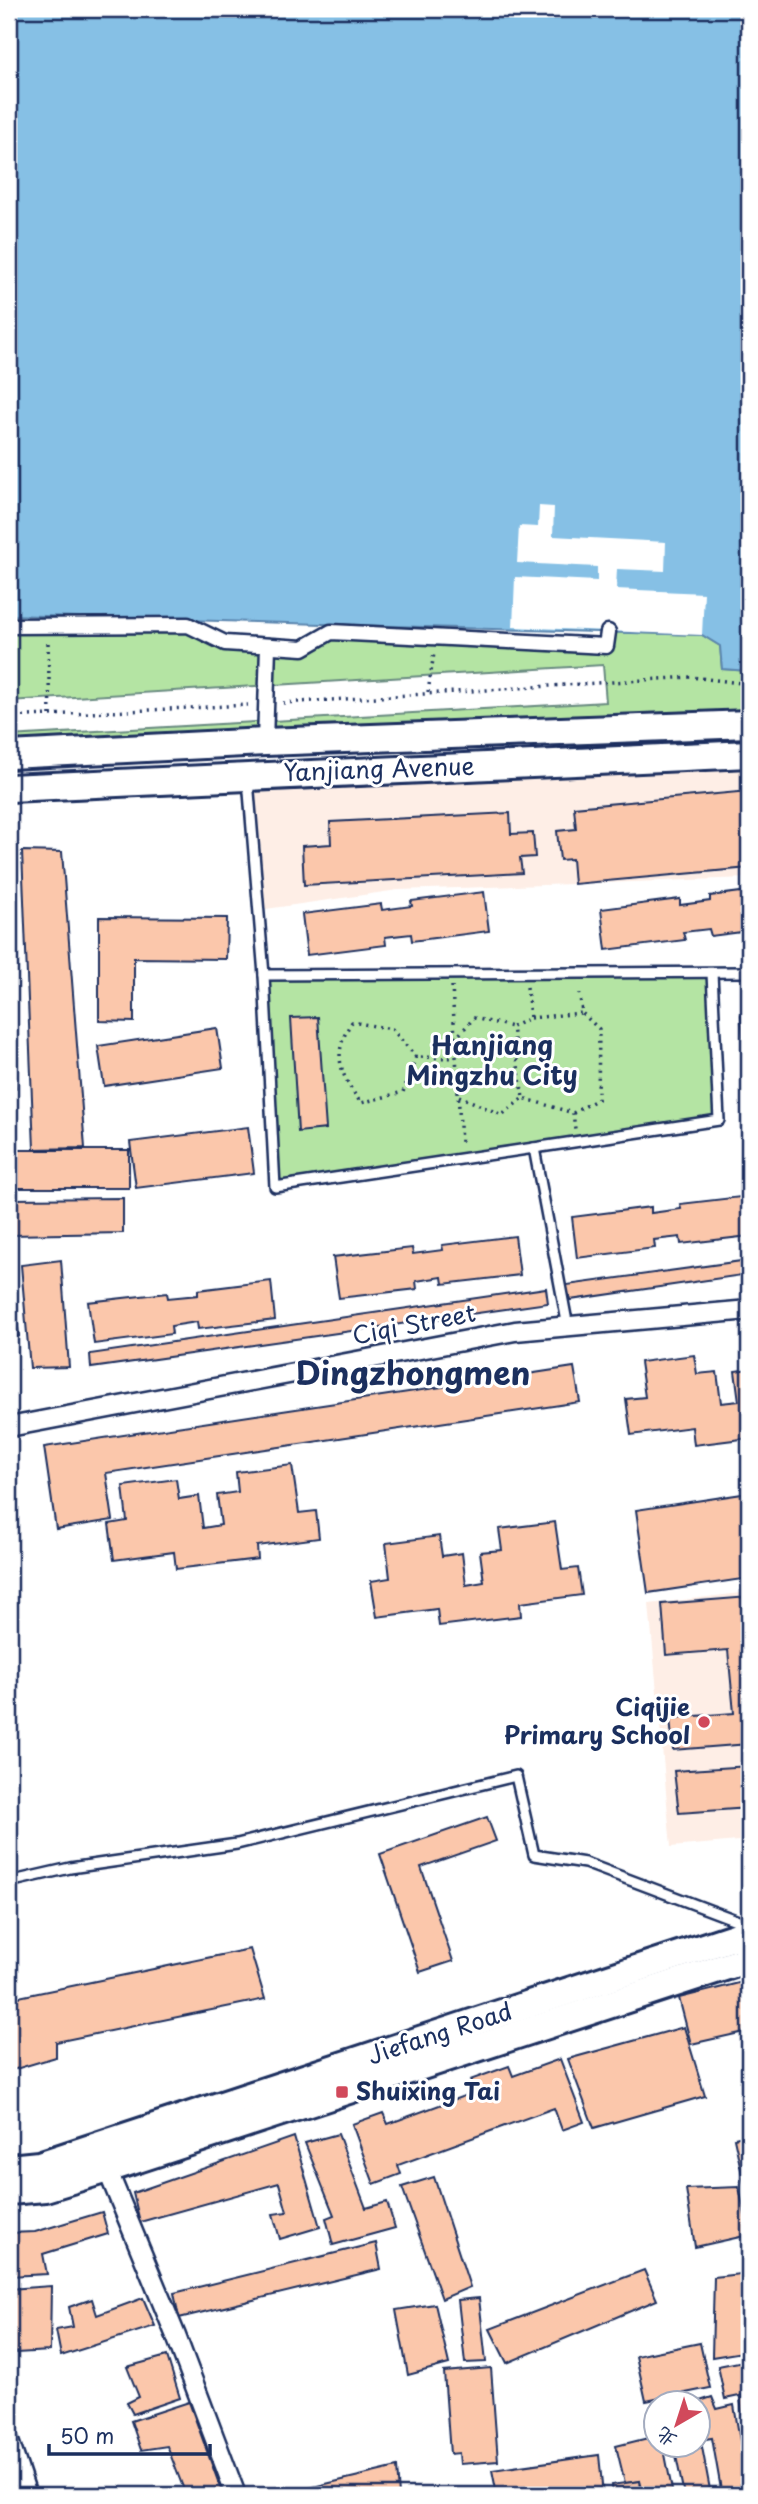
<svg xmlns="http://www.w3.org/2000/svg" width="758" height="2504" font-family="'Playpen Sans','LXGW WenKai TC',sans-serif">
  <rect width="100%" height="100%" fill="#fff"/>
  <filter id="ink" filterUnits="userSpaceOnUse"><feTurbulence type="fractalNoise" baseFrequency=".0143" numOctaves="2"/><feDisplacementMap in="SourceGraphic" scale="14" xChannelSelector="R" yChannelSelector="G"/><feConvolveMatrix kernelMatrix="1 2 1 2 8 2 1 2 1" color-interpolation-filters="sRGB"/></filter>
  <g filter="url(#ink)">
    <g fill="#feeee6">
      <path d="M749,754V878L398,890L259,910L248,775Z"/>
      <path d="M749,1592V1840L671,1847L649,1604Z"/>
    </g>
    <g fill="#b4e4a3" stroke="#688a80" stroke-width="2">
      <path d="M9,617L188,625L225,643L303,648L331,632L606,646L608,632L702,635L720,646L722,669L749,671V724L9,769V736L606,702L603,665L9,701Z"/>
      <path d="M712,973L719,1120L275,1187L264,975Z"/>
    </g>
    <path fill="#86c0e5" stroke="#5b86af" stroke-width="2" d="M9,9H749V671L722,669L720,646L702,635L9,615Z"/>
    <path fill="#fff" d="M539,506L554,507L553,536L666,542L665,571L617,569L616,589L704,593L702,635L513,627L515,577L597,581V567L517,563L519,526L538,527Z"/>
    <g fill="#fbc7ab" stroke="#1b2f5e" stroke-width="2">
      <path d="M749,791V868L574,884L572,859L560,860L557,831L576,829L574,807Z"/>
      <path d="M510,813L511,834L533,833L535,857L520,858L522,873L304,885L302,846L331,844L330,822Z"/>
      <path d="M22,851L62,852L85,1148L34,1149Z"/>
      <path d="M749,891V931L711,936L709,929L683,932L685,940L606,950L601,909L680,899V905L710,901V896Z"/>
      <path d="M484,892L489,931L412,941L411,934L385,937L386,945L307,955L302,914L381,904L382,910L412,906L411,901Z"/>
      <path d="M99,917L227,918L226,959L134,958V1022L99,1021Z"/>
      <path d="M9,948L16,1088L9,1090Z"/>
      <path d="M749,1014V1089H748L741,1015Z"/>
      <path d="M318,1017L326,1129L298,1132L291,1018Z"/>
      <path d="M217,1028L223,1068L104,1086L98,1046Z"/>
      <path d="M248,1127L254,1173L136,1188L130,1142Z"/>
      <rect x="10" y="1150" width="119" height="38"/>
      <path d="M749,1196V1236L681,1244L680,1237L654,1240L655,1248L577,1258L572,1217L651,1207V1213L681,1209L680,1204Z"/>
      <path d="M123,1198V1233L9,1235V1199Z"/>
      <path d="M515,1236L520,1275L443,1284L442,1277L416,1281L417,1289L339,1298L333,1257L412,1248L413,1254L443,1250L442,1245Z"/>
      <path d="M9,1245L19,1336L9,1337Z"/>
      <path d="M61,1260L69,1367L30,1368L21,1265Z"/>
      <path d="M749,1260V1274L570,1300L567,1285Z"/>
      <path d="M271,1281L275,1320L198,1329L197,1322L171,1326L172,1334L94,1344L88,1302L167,1293L168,1298L198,1295V1290Z"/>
      <path d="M546,1288L548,1303L91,1368L90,1354Z"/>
      <path d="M694,1355L697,1374L717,1372L721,1403L739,1401L735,1371L749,1369V1438L694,1445L692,1427L631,1435L626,1399L645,1397L640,1362Z"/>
      <path d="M574,1367L580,1402L106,1473L113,1520L56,1529L44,1447Z"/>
      <path d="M292,1465L299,1513L316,1511L319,1538L257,1546L258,1559L176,1569L174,1552L114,1560L109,1524L127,1521L123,1486L176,1479L179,1499L199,1496L203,1528L221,1525L217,1495L238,1492L236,1472Z"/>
      <path d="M749,1493V1578L648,1593L636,1510Z"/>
      <path d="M555,1522L562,1570L578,1568L582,1595L520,1603L521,1616L439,1626L437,1609L377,1617L371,1581L390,1578L386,1543L439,1536L442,1556L462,1553L466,1585L484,1582L480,1552L502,1550L499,1529Z"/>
      <path d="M749,1597V1744L673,1750L670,1718L734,1713L728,1650L666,1655L662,1604Z"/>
      <path d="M749,1766V1808L679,1813L674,1771Z"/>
      <path d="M487,1817L496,1841L421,1867L453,1961L420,1972L380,1854Z"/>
      <path d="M250,1949L265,1999L56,2042V2057L9,2071V1999Z"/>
      <path d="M743,1982L749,2010V2031L691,2044L679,1998Z"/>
      <path d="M684,2027L705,2096L594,2128L568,2059Z"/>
      <path d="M560,2059L584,2122L562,2130L554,2108L398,2165L401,2174L374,2184L352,2124L383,2113L388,2124L475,2092L470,2080L509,2066L513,2076Z"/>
      <path d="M338,2134L366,2208L387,2202L395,2228L333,2245L326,2218L334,2215L305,2143Z"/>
      <path d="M749,2135V2206L734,2138Z"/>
      <path d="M294,2137L320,2227L280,2239L273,2214L287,2212L279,2183L140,2222L133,2193Z"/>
      <path d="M434,2177L470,2287L442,2299L402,2187Z"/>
      <path d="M739,2187L749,2235L695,2247L686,2189Z"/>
      <path d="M102,2212L108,2234L43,2254L47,2274L9,2276V2233L35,2232Z"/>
      <path d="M376,2243L381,2269L179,2318L174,2293Z"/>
      <path d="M644,2270L657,2300L507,2363L490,2329Z"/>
      <path d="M749,2273V2351L712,2357L714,2277Z"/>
      <path d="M51,2286L50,2351L16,2353L9,2330V2289Z"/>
      <path d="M143,2298L155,2326L61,2356L56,2330L73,2327L69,2307L92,2299L97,2315Z"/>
      <path d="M479,2298L486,2362L465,2363L458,2300Z"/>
      <path d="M435,2304L449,2364L408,2375L396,2310Z"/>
      <path d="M700,2343L710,2388L646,2401L636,2356Z"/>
      <path d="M167,2356L180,2398L133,2414L127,2403L139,2397L127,2367Z"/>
      <path d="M749,2360V2394L725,2399L718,2366Z"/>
      <path d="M491,2368L498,2461L460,2464L459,2453L450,2454L444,2372Z"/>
      <path d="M749,2396V2459L740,2398Z"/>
      <path d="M712,2397L717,2409L734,2405L749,2495H722L712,2438L698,2440L697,2402Z"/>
      <path d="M189,2402L223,2495H186L167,2446L141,2450L131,2421Z"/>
      <path d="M656,2436V2444H663L673,2495H643L640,2481L625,2483L616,2446Z"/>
      <path d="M702,2447L711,2495H684L675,2451Z"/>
      <path d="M599,2455L603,2495H497L492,2470Z"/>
      <path d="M397,2467L399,2495H282L313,2487Z"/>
      <path d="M640,2481L642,2495H612L611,2485Z"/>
      <path d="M149,2489L151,2495H111Z"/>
    </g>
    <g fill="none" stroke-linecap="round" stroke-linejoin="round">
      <g stroke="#1b2f5e" stroke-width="14">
        <g id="service">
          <path d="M248,780L264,975L275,1187L534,1148L568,1327"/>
          <path d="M264,975L749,972"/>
          <path d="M534,1148L719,1120L712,973"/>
          <path d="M9,1882L70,1868L237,1844L516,1776L534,1855L585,1863L749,1925"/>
        </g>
      </g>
      <g stroke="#1b2f5e" stroke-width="19">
        <g id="pedestrian">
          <path d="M9,626L188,625L225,643L303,648L331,632L606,646L608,632"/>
          <path d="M265,742L268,646"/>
        </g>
      </g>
      <g stroke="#1b2f5e" stroke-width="23">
        <g id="minor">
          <path d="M9,1427L515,1331L749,1310"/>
          <path d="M107,2169L176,2336L236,2495"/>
          <path d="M9,2441L27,2495"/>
        </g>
      </g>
      <g stroke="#1b2f5e" stroke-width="32">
        <g id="secondary">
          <path d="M9,755L265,742L749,724"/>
          <path d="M9,788L749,754"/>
          <path d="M9,2168L39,2165L749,1932"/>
          <path d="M9,2191L45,2188L107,2169L749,1959"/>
        </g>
      </g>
      <g stroke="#1b2f5e" stroke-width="3.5" stroke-dasharray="2 5" stroke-linecap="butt">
        <path d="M48,643L50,715"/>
        <path d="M428,692L434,653"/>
        <path d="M283,703L691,677L749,684"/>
        <path d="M9,717L248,705"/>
        <path d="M452,986L461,1143"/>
        <path d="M527,987L530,1018L512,1027L523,1098L573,1113L575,1129"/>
        <path d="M530,1018L582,1013"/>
        <path d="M455,1039L474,1018L512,1027"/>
        <path d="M416,1057L392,1029L352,1022C331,1053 340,1075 361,1103L403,1092L416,1057L456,1058"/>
        <path d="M459,1096L502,1115L523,1098"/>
        <path d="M573,1113L598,1099L599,1029L582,1013L579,989"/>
      </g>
      <use href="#service" stroke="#fff" stroke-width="9"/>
      <use href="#pedestrian" stroke="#fff" stroke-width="14"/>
      <use href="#minor" stroke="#fff" stroke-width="18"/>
      <use href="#secondary" stroke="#fff" stroke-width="26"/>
    </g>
  </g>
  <g fill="#d1495b" stroke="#fff" stroke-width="2.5">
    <circle cx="704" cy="1722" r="7"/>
    <rect x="335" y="2085" width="14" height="14" rx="3.5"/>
  </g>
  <g text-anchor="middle" stroke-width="6" stroke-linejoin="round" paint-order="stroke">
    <g font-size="24" fill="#1b2f5e" stroke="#fff">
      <text transform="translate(379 770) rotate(-2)" y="8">Yanjiang Avenue</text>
      <text transform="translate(414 1325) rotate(-11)" y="8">Ciqi Street</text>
      <text transform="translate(440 2034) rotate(-18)" y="8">Jiefang Road</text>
    </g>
    <g font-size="24" font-weight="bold" fill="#1b2f5e" stroke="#fff" text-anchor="end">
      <text x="690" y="1716">Ciqijie<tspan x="690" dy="28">Primary School</tspan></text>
      <text x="356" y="2100" text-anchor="start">Shuixing Tai</text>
    </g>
    <g font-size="26" font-weight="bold" fill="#1b2f5e" stroke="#fff">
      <text x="492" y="1055">Hanjiang<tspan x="492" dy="30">Mingzhu City</tspan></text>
    </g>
    <g font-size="32" font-weight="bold" fill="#1b2f5e" stroke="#fff">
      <text x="413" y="1385">Dingzhongmen</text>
    </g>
  </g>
  <rect width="758" height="2504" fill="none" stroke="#fff" stroke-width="35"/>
  <rect x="18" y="18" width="723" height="2469" fill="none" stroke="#1b2f5e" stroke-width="2.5" filter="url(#ink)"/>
  <g transform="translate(677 2424) rotate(219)"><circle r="33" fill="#ffffff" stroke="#a4acbf" stroke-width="2"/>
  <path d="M0-5L12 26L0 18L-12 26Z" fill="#d1495b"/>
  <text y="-10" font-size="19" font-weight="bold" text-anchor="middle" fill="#1b2f5e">北</text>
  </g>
  <path d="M49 2444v10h161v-10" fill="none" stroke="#1b2f5e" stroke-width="3.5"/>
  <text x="60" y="2444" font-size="21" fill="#1b2f5e" stroke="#ffffff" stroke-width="5" paint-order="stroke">50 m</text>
</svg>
